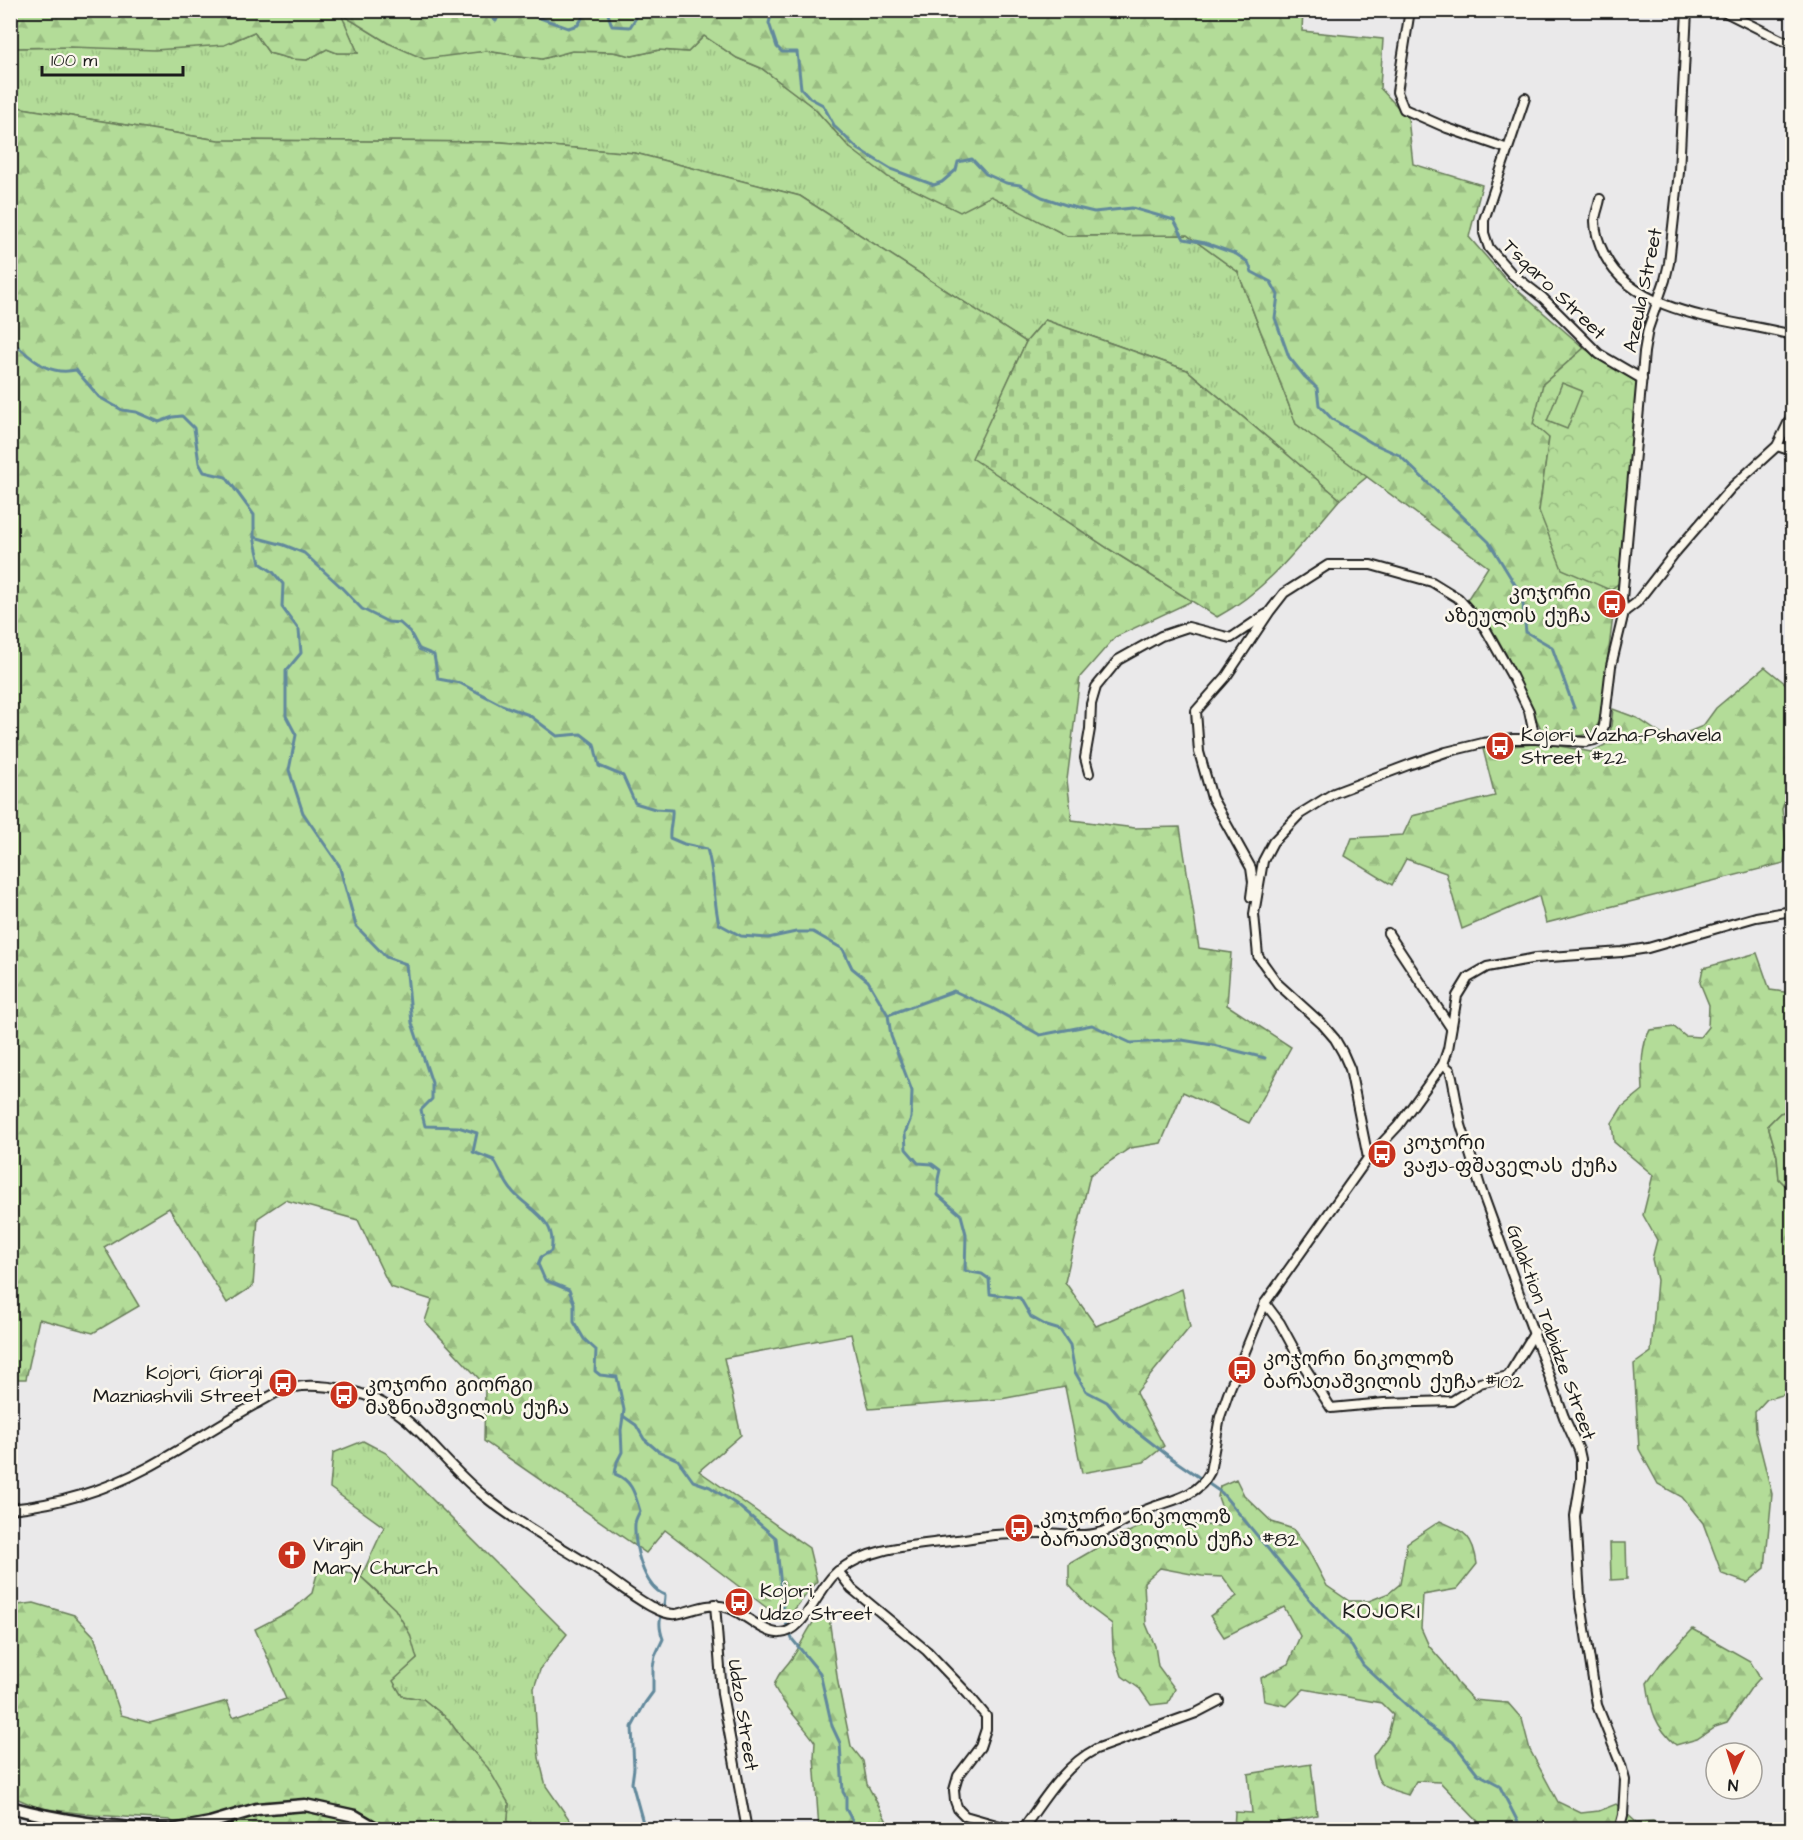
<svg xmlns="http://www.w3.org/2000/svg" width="1803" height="1840" font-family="'Architects Daughter','Noto Sans Georgian',sans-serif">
  <defs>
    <pattern id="grass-tufts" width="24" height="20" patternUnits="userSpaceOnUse" patternTransform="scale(1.5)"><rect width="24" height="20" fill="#b3dc98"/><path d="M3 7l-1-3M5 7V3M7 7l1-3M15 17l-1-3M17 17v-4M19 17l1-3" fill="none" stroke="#99bc82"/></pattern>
    <pattern id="forest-firs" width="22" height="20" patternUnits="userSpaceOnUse" patternTransform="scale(1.5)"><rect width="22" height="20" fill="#b3dc98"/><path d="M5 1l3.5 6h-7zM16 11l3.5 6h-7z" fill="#99bc82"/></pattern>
    <pattern id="cemetery-stones" width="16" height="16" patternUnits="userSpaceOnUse" patternTransform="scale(1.5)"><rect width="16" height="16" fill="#b3dc98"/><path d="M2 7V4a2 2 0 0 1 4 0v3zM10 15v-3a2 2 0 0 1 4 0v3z" fill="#99bc82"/></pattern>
    <pattern id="park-crowns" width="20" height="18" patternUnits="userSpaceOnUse" patternTransform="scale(1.5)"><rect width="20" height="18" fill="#b3dc98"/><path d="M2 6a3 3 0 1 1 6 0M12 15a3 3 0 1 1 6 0" fill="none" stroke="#99bc82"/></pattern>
  </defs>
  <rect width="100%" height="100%" fill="#eae9ea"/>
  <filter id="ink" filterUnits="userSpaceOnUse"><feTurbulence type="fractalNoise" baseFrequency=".0167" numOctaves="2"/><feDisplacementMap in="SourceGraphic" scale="12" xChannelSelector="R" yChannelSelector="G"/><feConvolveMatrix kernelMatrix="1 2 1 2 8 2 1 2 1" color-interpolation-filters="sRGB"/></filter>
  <g filter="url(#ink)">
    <g fill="url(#grass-tufts)" stroke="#687c5a" stroke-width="1.5">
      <path d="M340,13L388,43L463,53L486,51L542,59L572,51L613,52L632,56L659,50L688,52L704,36L737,58L761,68L785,86L814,108L850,148L991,195L1067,236L1187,235L1238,272L1296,424L1368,476L1340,499L1187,370L1045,320L1026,342L800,196L635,153L501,142L218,140L22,108L11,104L10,48L224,45L254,32L269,53L291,59L307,60L327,49L337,53H358Z"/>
      <path d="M363,1441L386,1453L567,1634L541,1667L534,1688L536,1723L539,1758L546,1786L576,1829H507L509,1804L448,1719L423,1699L402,1696L392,1681L417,1659C405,1619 393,1604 361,1577L384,1527L330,1488L333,1453Z"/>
    </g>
    <g fill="url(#forest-firs)" stroke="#687c5a" stroke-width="1.5">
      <path d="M1303,10L1302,31L1383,39L1380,88L1408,118L1413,164L1482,185L1469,237L1507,281L1584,348L1543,384L1549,438L1539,511L1610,590L1619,583L1615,600L1600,721L1592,733L1575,737L1543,733L1506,654L1496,636L1467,600L1488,567L1296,424L1238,272L1187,235L1067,236L991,196L960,212L888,177L850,148L814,108L785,86L761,68L737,58L704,36L688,52L659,50L632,56L613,52L572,51L542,59L486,51L424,59L388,43L341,14L358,53H337L327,49L307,60L291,59L269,53L254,32L224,45L155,50L70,47L11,48L10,11Z"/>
      <path d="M10,104L22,108L218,140L501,142L635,153L800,196L1026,342L973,458L1109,549L1192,601L1115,637L1080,677L1067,780L1072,820L1135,828L1180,827L1199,948L1231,953L1227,1005L1291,1047L1249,1123L1183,1092L1161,1143L1130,1148L1090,1175L1065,1282L1096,1326L1182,1289L1190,1327L1136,1393L1164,1446L1144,1462L1082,1473L1065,1387L1001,1399L869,1409L851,1334L724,1358L741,1435L699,1471L809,1548L817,1581L786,1620L767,1608L665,1530L646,1553L484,1441L485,1385L425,1321L432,1300L390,1287L358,1220L285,1200L258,1218L253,1286L227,1303L169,1208L104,1247L139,1306L93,1333L39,1319L26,1379H11Z"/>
      <path d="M1765,667L1792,689V789L1787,794L1782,809L1786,842L1784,863L1546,923L1539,896L1462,929L1446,873L1406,859L1392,885L1345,856L1352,838L1403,835L1412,816L1495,796L1483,749L1533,744H1549L1591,752L1605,745L1610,734L1613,709L1637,718L1667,738L1681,735L1703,726L1716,708Z"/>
      <path d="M1757,953L1770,990L1792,993V1110L1780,1113L1768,1125L1777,1156L1779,1179L1792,1192V1394L1790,1393L1767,1399L1755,1412L1756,1431L1772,1494L1765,1568L1747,1583L1722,1574L1703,1523L1682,1497L1658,1484L1639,1449L1634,1364L1651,1352L1657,1280L1652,1259L1657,1240L1643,1215L1653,1175L1614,1142L1612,1123L1622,1107L1643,1090C1642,1070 1640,1047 1650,1030L1674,1027L1685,1036L1700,1037L1708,1027L1709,1005L1700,983L1703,968Z"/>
      <path d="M1236,1479L1244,1495L1272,1522L1293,1529L1307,1548L1327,1586L1349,1601H1369L1389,1593L1400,1584L1407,1543L1440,1521C1465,1532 1473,1535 1477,1564L1457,1589L1423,1595L1421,1628L1429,1646L1443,1662L1457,1683L1473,1700L1508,1703L1522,1719L1530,1750L1558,1802L1581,1813L1599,1811L1616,1804L1636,1822L1653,1821L1662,1829H1485L1440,1782L1416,1781L1408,1795C1380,1786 1377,1786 1373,1756L1388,1735L1393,1715L1381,1703L1304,1689L1287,1706L1264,1701L1261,1678L1288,1664L1300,1636L1284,1607L1224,1637L1210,1616L1237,1596L1223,1577L1202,1576L1160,1568L1144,1582L1146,1624L1155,1646L1158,1666L1175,1689L1168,1703L1151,1705L1140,1689L1122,1676L1113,1649L1112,1624L1088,1606L1069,1585V1564L1107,1542L1150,1522L1219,1526L1223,1511L1218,1497L1220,1486Z"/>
      <path d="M337,1569L361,1577L395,1609L410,1634L417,1659L393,1681L402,1696L423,1699L448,1719L463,1740L488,1768L509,1804L507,1829H181L170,1820L94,1815L39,1808L11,1796L10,1606L34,1603L74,1615L94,1636L121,1715L150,1723L227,1701L233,1717L286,1699L255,1629L292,1610L312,1593L318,1570Z"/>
      <path d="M818,1616L829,1618L838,1683L851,1746L863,1761L867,1784L891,1829H819L814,1758L815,1742C802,1723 784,1707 774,1686C778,1672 784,1670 792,1658C802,1644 807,1629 818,1616Z"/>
      <path d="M1693,1629L1750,1661L1760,1678L1751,1688L1727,1723L1715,1727L1697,1739L1676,1745C1655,1726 1651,1711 1647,1683L1661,1663Z"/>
      <path d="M1311,1764L1317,1815L1266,1826L1267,1829H1234L1235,1812L1252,1813L1248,1774Z"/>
    </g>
    <path fill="url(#cemetery-stones)" stroke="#687c5a" stroke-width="1.5" d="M1045,320L1187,370L1340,499C1303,542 1268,590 1217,617L1109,549L972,458L1026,342Z"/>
    <path fill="url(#park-crowns)" stroke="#687c5a" stroke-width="1.5" d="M1584,348L1637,382L1619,583L1610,590L1562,569L1539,511L1549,438L1533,424L1543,384Z"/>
    <g fill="#b3dc98" stroke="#687c5a" stroke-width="1.5">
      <path d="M1562,383L1582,391L1567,429L1547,421Z"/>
      <path d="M1792,1110V1192L1779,1179L1777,1156L1768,1125L1780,1113Z"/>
      <path d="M1610,1543H1626L1627,1579L1611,1580Z"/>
    </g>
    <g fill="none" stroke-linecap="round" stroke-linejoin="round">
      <g stroke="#62899c" stroke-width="3">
        <path d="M489,10L490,16L496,21L501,10"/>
        <path d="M506,10L529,14L568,28L578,25L587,10"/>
        <path d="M604,10L608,14L612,26L630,27L641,10"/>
        <path d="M674,10L681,15L690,14L692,10"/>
        <path d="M770,10L772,12L769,23L777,47L782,52H797L801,88L810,98L823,105L835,127L858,149L891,169L934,185L942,182L956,170L958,162L972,159L986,174L1006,183L1020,185L1042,197L1069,206L1094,212L1132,208L1174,220L1184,239L1205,243L1236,254L1248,262L1252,272L1271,282L1278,295L1275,318L1289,357L1305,377L1317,388L1319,405L1332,419L1372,443L1399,455L1489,542L1522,596L1526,632L1552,647L1574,708"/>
        <path d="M10,340C32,358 46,376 76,370L99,397L122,410L136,412L159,422L173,417L182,416L194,428L199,463L204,472L226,477L254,515V537L260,563L273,572L283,584L282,607L299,630L301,653L286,671V716L296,735L289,770L303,813L339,865L356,926L386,957L406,964L412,1023L432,1083V1099L421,1110L425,1126L458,1127L477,1133L473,1152L494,1160C500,1170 505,1183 513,1192C529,1210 558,1220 551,1251L541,1257L538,1264L545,1280L569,1290L574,1303V1322L584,1339L596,1350L595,1371L600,1375L617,1377L624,1410L621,1430L622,1452L617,1462L615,1474C633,1481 635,1495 640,1511C638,1515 635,1520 635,1524C634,1546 643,1587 665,1595C665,1614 655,1617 663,1639L655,1656L653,1667V1692L645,1703L632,1727L634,1768L632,1783L645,1830"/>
        <path d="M254,537L284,545L304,553L339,585L362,609L388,622L400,623L410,632L419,649L434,655L438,679L460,683L502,705L529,715L557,736L581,734L594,744L599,766L623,776L635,803L655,809L672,810C673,820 669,828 670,838L684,844L707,849C715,874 713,899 719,924L741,936L768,938L796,932H813L843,949L852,968L868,981L888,1015L891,1036L912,1091L911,1118L905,1133L906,1149L918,1163L932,1164L940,1170L938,1179V1195L961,1215L966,1234L965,1271L982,1274L989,1279L990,1294L1020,1298L1031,1317L1047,1326L1060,1330L1070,1345L1075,1372L1086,1391L1107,1402L1122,1420L1171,1458L1222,1493L1320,1612L1348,1640L1363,1665L1428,1725L1453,1742L1478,1774L1499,1785L1522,1830"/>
        <path d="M888,1015L954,991L992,1008L1040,1035L1092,1025L1131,1043L1182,1040L1213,1045L1265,1058"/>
        <path d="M623,1416L636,1425L644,1439L658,1451L678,1460L693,1481L710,1487L736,1504L776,1538L783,1606L787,1626L792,1639L820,1673L832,1726L840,1743L843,1792L846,1797V1809L853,1822"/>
      </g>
      <g stroke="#1c1c1c" stroke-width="12">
        <g id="minor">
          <path d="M1410,10L1397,92L1404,109L1447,128L1508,149"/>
          <path d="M1721,10L1781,40L1792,44"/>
          <path d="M1525,98L1484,220V233L1489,248L1512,274L1543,298L1599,354L1642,379"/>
          <path d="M1600,199C1599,206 1595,214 1595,221C1595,233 1600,246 1605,256C1636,317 1733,319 1792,335"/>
          <path d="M1777,446L1792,451"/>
          <path d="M1624,612L1622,599L1644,352L1648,329L1665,280L1669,263L1679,172L1687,10"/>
          <path d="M1089,773L1085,758L1090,729L1091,704L1096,687L1118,660L1161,636L1188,627L1231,638L1265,615"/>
          <path d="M1251,897L1253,882L1251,868L1212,798L1199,752L1196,711L1226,677L1270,611L1284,593L1328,565H1371L1432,582L1458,598L1485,628L1512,676L1529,711L1535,739"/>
          <path d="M1388,933L1451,1028"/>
          <path d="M1443,1064L1450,1070L1452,1077L1461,1125L1481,1189L1564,1417L1579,1450L1581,1459V1479L1575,1516L1580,1597L1597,1705L1621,1765L1625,1780L1623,1815L1619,1830"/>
          <path d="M1368,1158L1350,1069L1343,1053L1335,1039L1322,1024L1278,984L1258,956L1254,914L1263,861L1273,842L1300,814L1334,793L1411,764L1446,752L1483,743L1513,739H1535L1586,742L1595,740L1600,734L1604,726L1611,666L1624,612L1636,603L1674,554L1731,488L1777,446L1792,415"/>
          <path d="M1265,1303L1280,1323L1299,1358L1331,1408L1384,1403L1452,1401L1480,1383L1508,1376L1535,1332"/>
          <path d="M10,1509C59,1504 104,1491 147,1468C184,1448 218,1425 254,1405C262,1401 270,1396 278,1392C290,1387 305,1385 318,1386C408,1391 424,1448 484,1496C516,1522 553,1542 588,1564C609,1577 628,1594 650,1606C658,1610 667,1615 676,1614C695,1610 710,1601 729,1608C745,1614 762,1632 777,1633C804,1636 818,1587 837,1572C865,1549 906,1546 941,1542C959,1540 977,1537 995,1535C1011,1534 1027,1533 1043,1533C1060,1533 1081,1538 1098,1533C1113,1530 1127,1518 1141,1512C1166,1500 1196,1500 1210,1472L1220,1417L1230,1388L1265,1303L1368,1158L1398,1126L1443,1064L1448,1049L1457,996L1468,978L1487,967L1536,958L1622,952L1648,948L1756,917L1792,911"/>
          <path d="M838,1571L852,1589L927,1651L967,1693L986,1716V1729L980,1747L958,1776L954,1790L955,1801L958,1809L965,1816L1014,1830"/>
          <path d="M715,1604L722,1694L747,1830"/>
          <path d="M49,1817L63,1830"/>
          <path d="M1022,1830C1043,1801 1063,1766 1096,1749L1196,1713L1219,1701"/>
        </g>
      </g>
      <g stroke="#1c1c1c" stroke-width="15">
        <g id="secondary">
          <path d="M10,1807C61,1821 114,1828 167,1830"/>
          <path d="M173,1830L210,1823L257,1809L305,1805L355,1816L379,1830"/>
        </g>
      </g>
      <use href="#minor" stroke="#fbf7ec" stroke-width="8"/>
      <use href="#secondary" stroke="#fbf7ec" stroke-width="10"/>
    </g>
  </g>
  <defs>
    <g id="bus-disc" transform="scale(1.5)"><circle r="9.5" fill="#c8321e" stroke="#fbf7ec"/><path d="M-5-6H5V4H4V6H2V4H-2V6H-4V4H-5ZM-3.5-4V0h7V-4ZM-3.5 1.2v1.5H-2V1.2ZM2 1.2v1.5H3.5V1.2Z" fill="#fff"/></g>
    <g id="church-disc" transform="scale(1.5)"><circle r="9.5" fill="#c8321e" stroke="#fbf7ec"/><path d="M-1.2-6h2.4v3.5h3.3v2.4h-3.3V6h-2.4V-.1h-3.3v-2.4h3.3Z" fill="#fff"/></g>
  </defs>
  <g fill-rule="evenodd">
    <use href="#bus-disc" x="1612" y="604"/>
    <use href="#bus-disc" x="1500" y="746"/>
    <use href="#bus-disc" x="1382" y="1154"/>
    <use href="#bus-disc" x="1242" y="1370"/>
    <use href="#bus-disc" x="283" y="1383"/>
    <use href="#bus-disc" x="344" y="1395"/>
    <use href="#bus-disc" x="1019" y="1528"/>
    <use href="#church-disc" x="292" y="1555"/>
    <use href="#bus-disc" x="739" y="1602"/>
  </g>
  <g text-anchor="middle" stroke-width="5" stroke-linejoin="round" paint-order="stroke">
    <g font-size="20" fill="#1c1c1c" stroke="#fbf7ec">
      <text transform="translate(1555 289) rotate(44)" y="7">Tsqaro Street</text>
      <text transform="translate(1642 290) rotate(-78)" y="7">Azeula Street</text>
      <text transform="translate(1552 1332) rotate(70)" y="7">Galaktion Tabidze Street</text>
      <text transform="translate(744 1715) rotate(81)" y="7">Udzo Street</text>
    </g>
    <g font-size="20" fill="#1c1c1c" stroke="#fbf7ec" text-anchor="start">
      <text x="1591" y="599" text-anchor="end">კოჯორი<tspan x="1591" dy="23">აზეულის ქუჩა</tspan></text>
      <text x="1521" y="741">Kojori, Vazha-Pshavela<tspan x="1521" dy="23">Street #22</tspan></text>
      <text x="1403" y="1149">კოჯორი<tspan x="1403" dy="23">ვაჟა-ფშაველას ქუჩა</tspan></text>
      <text x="1263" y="1365">კოჯორი ნიკოლოზ<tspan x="1263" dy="23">ბარათაშვილის ქუჩა #102</tspan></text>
      <text x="262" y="1379" text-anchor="end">Kojori, Giorgi<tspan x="262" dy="23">Mazniashvili Street</tspan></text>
      <text x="365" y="1391">კოჯორი გიორგი<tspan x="365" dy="23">მაზნიაშვილის ქუჩა</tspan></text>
      <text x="1040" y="1523">კოჯორი ნიკოლოზ<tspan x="1040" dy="23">ბარათაშვილის ქუჩა #82</tspan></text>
      <text x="313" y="1551">Virgin<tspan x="313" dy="23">Mary Church</tspan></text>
      <text x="760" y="1597">Kojori,<tspan x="760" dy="23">Udzo Street</tspan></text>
    </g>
    <g font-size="21" letter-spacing="1.5" fill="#1c1c1c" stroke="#fbf7ec">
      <text x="1382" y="1618">KOJORI</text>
    </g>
  </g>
  <rect width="1803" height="1840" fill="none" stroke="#fbf7ec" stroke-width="36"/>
  <rect x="18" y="18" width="1767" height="1804" fill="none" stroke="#1c1c1c" stroke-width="2" filter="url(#ink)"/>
  <g transform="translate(1734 1771) rotate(184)"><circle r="28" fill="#fbf7ec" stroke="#a29f99" stroke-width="1.5"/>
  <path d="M0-4.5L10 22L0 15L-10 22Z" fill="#c8321e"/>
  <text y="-9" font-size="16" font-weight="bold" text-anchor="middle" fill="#1c1c1c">N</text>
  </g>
  <path d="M42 66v9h141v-9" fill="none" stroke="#1c1c1c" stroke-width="3"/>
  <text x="51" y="66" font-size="18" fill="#1c1c1c" stroke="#fbf7ec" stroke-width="4.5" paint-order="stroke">100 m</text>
</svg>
